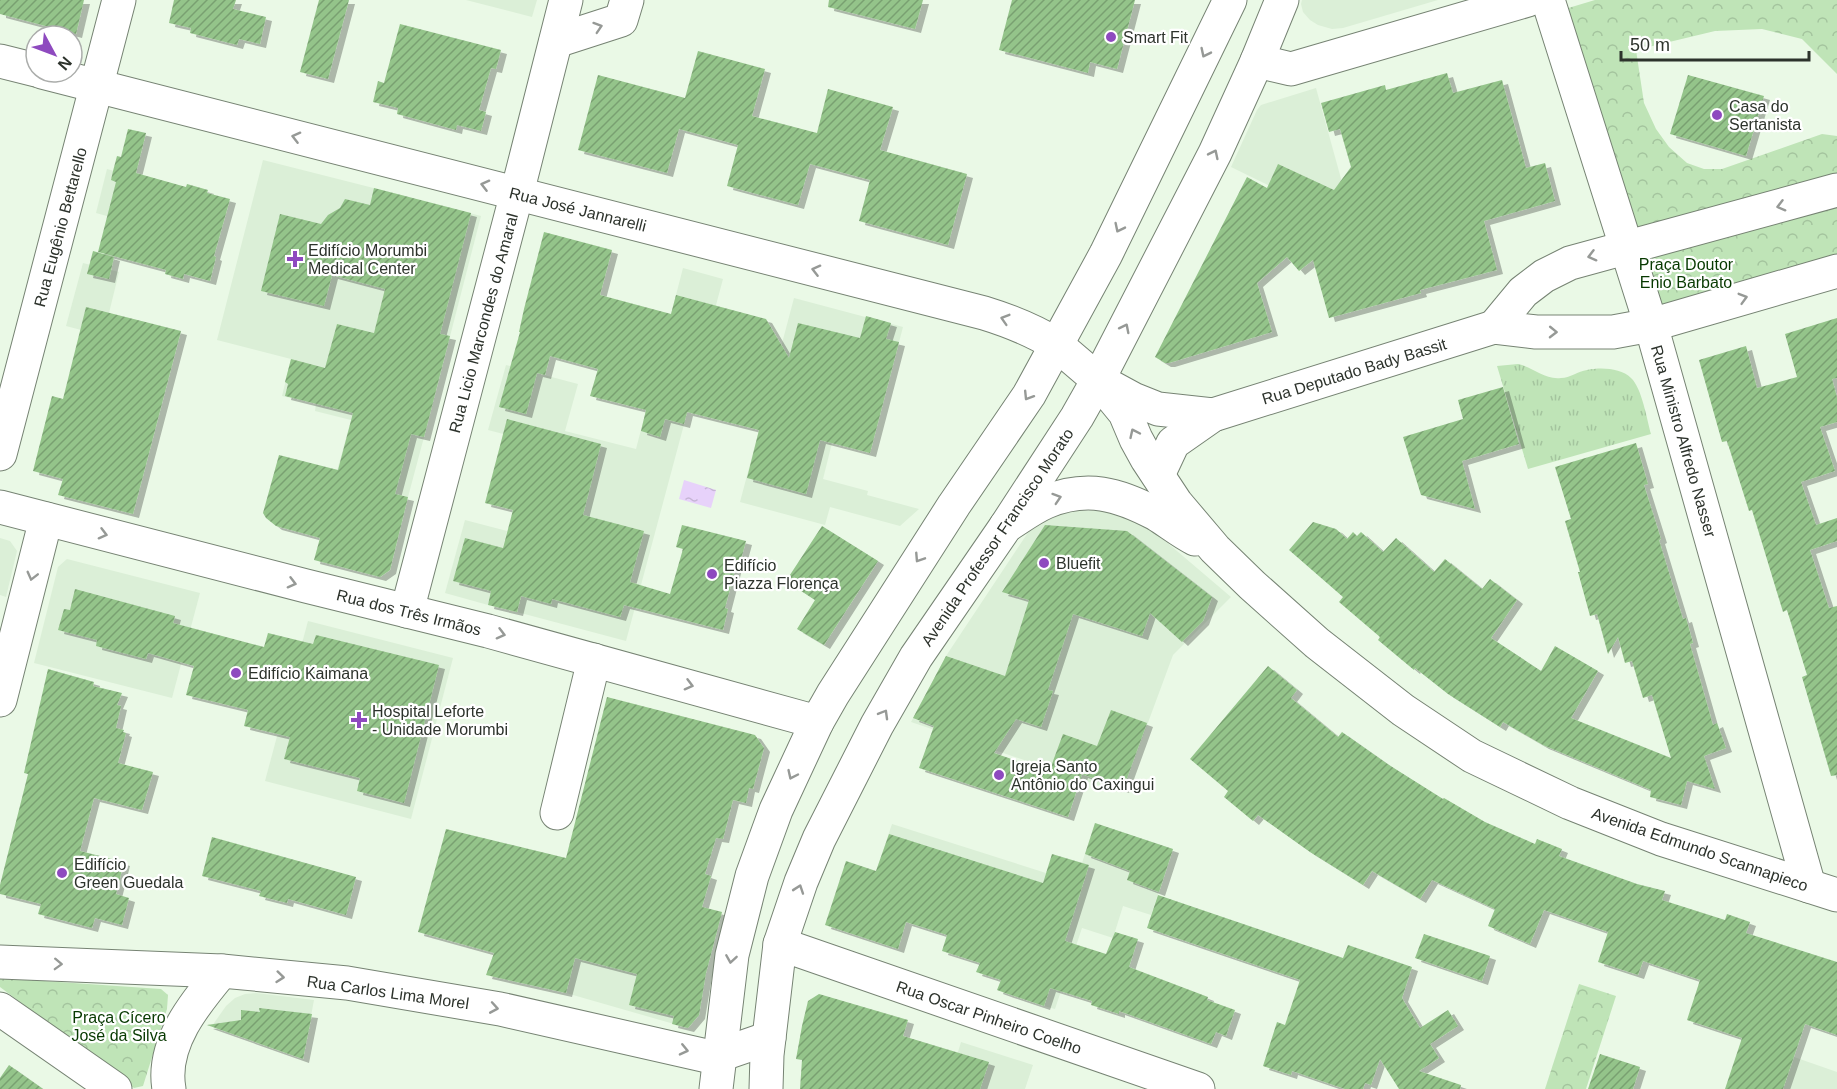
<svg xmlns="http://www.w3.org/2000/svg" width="1837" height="1089" font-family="Helvetica,sans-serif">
  <defs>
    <pattern id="grass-tufts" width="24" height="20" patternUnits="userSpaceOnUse" patternTransform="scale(1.5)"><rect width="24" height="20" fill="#bfe4b7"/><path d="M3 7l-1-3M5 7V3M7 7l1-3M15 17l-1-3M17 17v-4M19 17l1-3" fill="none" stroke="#a4c49e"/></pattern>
    <pattern id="forest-crowns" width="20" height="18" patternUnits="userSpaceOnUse" patternTransform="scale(1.5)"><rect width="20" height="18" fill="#bfe4b7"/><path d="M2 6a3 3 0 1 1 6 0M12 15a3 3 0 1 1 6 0" fill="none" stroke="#a4c49e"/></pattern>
    <pattern id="water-ripples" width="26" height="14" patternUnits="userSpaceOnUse" patternTransform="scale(1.5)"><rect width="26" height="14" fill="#e7d2fa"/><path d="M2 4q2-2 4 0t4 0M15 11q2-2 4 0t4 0" fill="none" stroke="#c6b5d6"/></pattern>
    <pattern id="building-hatch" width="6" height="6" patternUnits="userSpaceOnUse" patternTransform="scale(1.5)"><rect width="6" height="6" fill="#94c48a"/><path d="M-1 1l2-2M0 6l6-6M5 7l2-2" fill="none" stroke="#79a071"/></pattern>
    <filter id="shadow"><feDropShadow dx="6" dy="4" stdDeviation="0" flood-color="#0004"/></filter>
  </defs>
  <rect width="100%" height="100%" fill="#eaf9e6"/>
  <g fill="#dbefd7">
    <path d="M466,0H537L532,17Z"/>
    <path d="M1302,0H1438L1343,28L1332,29L1318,25L1310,20L1303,12L1301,4Z"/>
    <path d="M1316,88L1348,204L1333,217L1231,167L1257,110L1261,105Z"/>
    <path d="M263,160L409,197L374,333L337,324L326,367L435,396L408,497L335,478L351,420L315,411L316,404L282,396L291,359L217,340Z"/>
    <path d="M107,169L144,179L132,223L96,213Z"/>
    <path d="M446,207L481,216L446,352L411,343Z"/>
    <path d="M83,263L119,272L109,313L144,322L138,345L66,326Z"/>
    <path d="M683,268L723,279L626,641L517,612L532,556L574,548L597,459L488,430L506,365L578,384L565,431L636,449Z"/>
    <path d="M794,298L903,327L870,453L832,443L823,479L868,491L867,495L919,509L900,526L830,507L825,525L740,502Z"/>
    <path d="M1058,511H1124L1157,534L1231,597L1173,655L1122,793L911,722L946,656L1035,522Z"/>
    <path d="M465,520L507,531L488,605L445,593Z"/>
    <path d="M0,538L10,541L17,551L6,597L0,595Z"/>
    <path d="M67,559L200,593L172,698L34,663L58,567Z"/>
    <path d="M308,621L453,658L411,819L265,781Z"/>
    <path d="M1095,823L1173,849L1151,915L1123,906L1113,938L1082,928L1055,1009L1044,1006L1088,866L1082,863Z"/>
    <path d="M892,824L1046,873L1031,921L876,871Z"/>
    <path d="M595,879L722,912L706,973L699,1015L688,1028L566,993Z"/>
    <path d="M256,993L314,1000L303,1059L212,1026L226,1006L235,998L245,994Z"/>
    <path d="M961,1042L1033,1065L1025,1089H947Z"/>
    <path d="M1794,1057L1837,1072V1089H1783Z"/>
  </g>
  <path fill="url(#grass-tufts)" d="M1518,364C1533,367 1544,380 1561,378C1570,378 1578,371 1587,370C1601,367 1621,368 1631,378C1642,388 1647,420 1651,434L1528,469L1497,366Z"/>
  <g fill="url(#forest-crowns)">
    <path d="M1595,0H1837V74L1802,39L1762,29L1715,31L1636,50L1644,103L1656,129L1669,147L1687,163L1704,169H1722L1822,134L1837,136V175L1634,238L1565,9Z"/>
    <path d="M1837,190V271L1651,325L1626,249Z"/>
    <path d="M0,978L161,989L168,995L167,1009L143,1086L134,1088L0,987Z"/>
    <path d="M1579,984L1616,996L1586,1089H1545Z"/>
  </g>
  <path fill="url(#water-ripples)" d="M684,480L716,490L711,508L679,499Z"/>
  <g fill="url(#building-hatch)" filter="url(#shadow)">
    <path d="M0,0H84L76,34L0,14Z"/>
    <path d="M174,0H236L233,9L266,17L260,44L239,39L237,45L190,33L191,28L169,23Z"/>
    <path d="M319,0H349L328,79L300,72Z"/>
    <path d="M829,0H923L915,29L828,7Z"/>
    <path d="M1012,0H1135L1117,69L1090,62L1088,73L999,50Z"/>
    <path d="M400,24L501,50L496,69L491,68L479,110L486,112L481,131L457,125L456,130L397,114L398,108L373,102L378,81L384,83Z"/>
    <path d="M698,51L765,69L752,116L817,133L828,89L893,107L880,150L967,174L948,245L859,221L870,180L810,164L798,205L727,186L738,145L679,129L667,173L578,150L598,75L685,98Z"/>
    <path d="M1447,73L1453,93L1502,80L1526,168L1545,163L1555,201L1484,221L1497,270L1420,290L1421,293L1329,318L1313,260L1299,271L1287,257L1257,283L1272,332L1169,363H1165L1155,357L1247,177L1267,188L1278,164L1334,190L1351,167L1340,129L1329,132L1321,103L1385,85L1386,90Z"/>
    <path d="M1688,75L1764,96L1746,156L1670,134Z"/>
    <path d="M128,129L146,133L136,173L186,187L187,184L208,190L207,193L230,199L214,256L216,257L210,281L184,274L183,279L165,274L166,270L98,252L116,182L111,180L113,171L117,156L121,157Z"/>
    <path d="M374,188L471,213L440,334L450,336L424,437L411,434L395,494L408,497L390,570L380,577L314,560L320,538L276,526L266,518L263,513L279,455L338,470L353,413L285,396L288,384L285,382L291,359L325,368L337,324L374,333L385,289L332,275L324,306L261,291L280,214L321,224L328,215L340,208L345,199L370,205Z"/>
    <path d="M544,232L612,250L600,295L671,314L676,295L766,319L789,358L798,323L860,338L866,316L891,323L886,339L899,342L870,453L820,440L806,494L747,478L759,430L687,412L684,424L665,419L660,437L641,431L646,410L590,396L598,369L550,356L545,375L537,373L526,414L499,407L520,332H519L524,309Z"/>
    <path d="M93,251L114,257L109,279L87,274Z"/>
    <path d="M86,307L181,331L133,514L58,495L63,479L33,471L52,396L63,399Z"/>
    <path d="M1837,318V378L1832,379L1837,397V422L1820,427L1835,471L1801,482L1816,525L1837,518V541L1810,550L1829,608L1837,606V775L1831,776L1802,677L1807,675L1787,610L1783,612L1752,510L1749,511L1727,441L1722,442L1699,360L1746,346L1757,388L1797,377L1785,334Z"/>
    <path d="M1503,387L1519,444L1462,461L1475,509L1421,495L1403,437L1463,419L1458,400Z"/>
    <path d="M507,419L601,444L583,515L644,531L630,582L670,594L683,549L676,547L682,525L746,541L740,563L737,562L725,608L728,609L723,630L624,605L620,617L552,599L551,604L521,596L517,612L488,605L491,591L453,581L465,538L503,548L513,510L485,503Z"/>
    <path d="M1636,443L1648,484L1644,485L1661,539L1659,540L1683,619L1686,618L1693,643L1690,644L1713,725L1717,723L1726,748L1704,756L1715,789L1687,781L1681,805L1650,797L1651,790L1543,745L1503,722L1500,727L1448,694L1415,668L1414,670L1378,640L1380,637L1339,602L1343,597L1289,550L1313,522L1336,529L1347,539L1353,532L1357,536L1361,532L1383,552L1396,538L1434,572L1445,559L1482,589L1490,579L1517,600L1491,638L1541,671L1555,646L1598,671L1571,718L1671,758L1652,695L1643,698L1632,661L1625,663L1618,637L1608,654L1597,614L1590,616L1578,572H1580L1565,521L1571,519L1555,467Z"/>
    <path d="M1045,525L1127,531L1212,597L1203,621L1182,642L1150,613L1142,636L1073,614L1048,690L1053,691L1041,727L1016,719L994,753L1049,772L1063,734L1097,746L1111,710L1147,723L1123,789L1082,774L1068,817L919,768L934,726L913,718L946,656L1005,676L1029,600L1002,592Z"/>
    <path d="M822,526L878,561L824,645L797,629L815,600L786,581Z"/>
    <path d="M75,589L175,616L173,623L264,647L268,633L313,644L316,635L439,665L404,803L357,791L360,778L284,759L290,737L244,726L248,710L186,695L194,666L148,653L146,659L96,646L97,640L58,630L64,609L70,610Z"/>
    <path d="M1268,666L1297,690L1291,698L1338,737L1342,732L1389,765L1443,799L1444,798L1485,822L1535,844L1537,839L1562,849L1559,856L1637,884L1665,891L1662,900L1725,920L1727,914L1750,922L1746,933L1837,962V1035L1805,1024L1783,1089H1725L1742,1038L1687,1020L1700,980L1643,961L1638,975L1598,962L1608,932L1544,910L1530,944L1488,926L1495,909L1432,880L1420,899L1372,871L1363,885L1310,852L1258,815L1253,821L1224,797L1228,791L1190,759Z"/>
    <path d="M48,669L94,682L93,686L122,693L117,705L121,706L116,728L124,730L123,732L126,733L118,763L153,772L142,810L94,798L80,851L124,862L116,894L129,898L122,925L95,918L92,928L38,914L41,904L0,894V885L28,774L24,773Z"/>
    <path d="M607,697L755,735L764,748L753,789L749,788L746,803L733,800L723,839L716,838L705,874L711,876L702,907L722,912L706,973L699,1015L688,1028L672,1024L674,1016L629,1005L637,974L575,958L566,993L486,975L494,953L418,932L446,829L566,858Z"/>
    <path d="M1095,823L1173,849L1159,892L1127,880L1130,871L1085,854Z"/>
    <path d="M889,834L1043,883L1052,854L1089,865L1065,941L1106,954L1115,932L1138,939L1129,967L1208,997L1207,1000L1235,1010L1226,1036L1216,1032L1211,1044L1119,1011V1014L1091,1005L1092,1001L1050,988L1044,1006L1008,994L997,990L1001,980L976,972L980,963L942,951L947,935L906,922L898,949L825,925L846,861L876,871Z"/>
    <path d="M212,837L356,877L346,915L288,899L287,903L259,896L261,891L202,876Z"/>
    <path d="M1158,895L1343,958L1348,945L1412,967L1402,998L1420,1028L1448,1010L1458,1026L1430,1044L1439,1058L1419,1071L1461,1085L1460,1089H1399L1380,1059L1371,1085L1365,1083L1363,1089H1345L1292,1071L1291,1075L1263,1066L1277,1022L1285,1025L1300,980L1147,928Z"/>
    <path d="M1424,934L1490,956L1482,981L1415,958Z"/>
    <path d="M819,994L908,1020L903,1036L989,1062L980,1089H800L802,1060L796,1059L802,1026L808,1001Z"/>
    <path d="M259,1008L312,1014L303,1059L207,1025L241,1020V1010L260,1012Z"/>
    <path d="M1600,1054L1640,1067L1633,1089H1588Z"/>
    <path d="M9,1065L43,1089H0V1078Z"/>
  </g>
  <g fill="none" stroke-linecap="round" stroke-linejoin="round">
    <g stroke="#768373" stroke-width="35">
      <g id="minor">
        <path d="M1548,0L1651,325L1809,886"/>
        <path d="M556,41L621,20L627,0"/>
        <path d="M0,61L36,70"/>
        <path d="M1257,61L1291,69L1528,0"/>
        <path d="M42,72L984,313C1010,321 1033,330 1057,345"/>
        <path d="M1494,327L1523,292L1544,276L1570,263L1837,190"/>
        <path d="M1098,380L1133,399L1158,409L1213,415"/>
        <path d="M0,454L119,0"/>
        <path d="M1158,475L1173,443L1213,415L1494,327L1536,332H1613L1651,325L1837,271"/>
        <path d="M0,507L306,586L488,631L817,722"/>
        <path d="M407,611L517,193L566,0"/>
        <path d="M0,700L46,519"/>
        <path d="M557,813L594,660"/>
        <path d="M780,944L1198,1089"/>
        <path d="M0,962L222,971L347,983L500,1009L707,1056L720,1055L769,1038"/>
        <path d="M0,1009L115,1089"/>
        <path d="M169,1089C161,1044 195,1003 222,971"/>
      </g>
    </g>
    <g stroke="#768373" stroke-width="35">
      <g id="major">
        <path d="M1057,345L1098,380L1125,413L1136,439L1147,459L1176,503L1215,549L1252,585L1317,643L1403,710L1472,756L1570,803L1661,839L1837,895"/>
        <path d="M1006,526C1019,518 1032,508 1046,502C1087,485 1118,494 1156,514C1169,522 1181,532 1195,539"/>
      </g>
    </g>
    <g stroke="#768373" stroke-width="35">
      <g id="highway">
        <path d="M716,1089L732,955L752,876L776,810L817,722L833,694L954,505L1029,395L1106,254L1230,0"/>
        <path d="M766,1089L767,1055L780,944L801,882L819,839L877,725L916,657L1006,526L1077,417L1098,380L1215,153L1257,61L1282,0"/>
      </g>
    </g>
    <use href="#minor" stroke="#fff" stroke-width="33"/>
    <use href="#major" stroke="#fff" stroke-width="33"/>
    <use href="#highway" stroke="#fff" stroke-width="33"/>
  </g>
  <defs><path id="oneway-chevron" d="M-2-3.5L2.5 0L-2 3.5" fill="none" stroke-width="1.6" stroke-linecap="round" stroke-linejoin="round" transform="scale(1.5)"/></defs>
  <g stroke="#969996">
    <use href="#oneway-chevron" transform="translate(598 27) rotate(-18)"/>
    <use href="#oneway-chevron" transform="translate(1205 53) rotate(116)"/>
    <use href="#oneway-chevron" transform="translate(296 137) rotate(-166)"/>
    <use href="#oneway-chevron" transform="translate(1214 154) rotate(-64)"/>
    <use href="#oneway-chevron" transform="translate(485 185) rotate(-166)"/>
    <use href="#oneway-chevron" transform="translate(1781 206) rotate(165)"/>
    <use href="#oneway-chevron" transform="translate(1119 228) rotate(116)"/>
    <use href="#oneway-chevron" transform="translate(1592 256) rotate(165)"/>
    <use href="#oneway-chevron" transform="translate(816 270) rotate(-166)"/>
    <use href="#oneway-chevron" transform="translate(1743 298) rotate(-16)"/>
    <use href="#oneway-chevron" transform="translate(1005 319) rotate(-163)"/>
    <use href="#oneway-chevron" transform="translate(1125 328) rotate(-63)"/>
    <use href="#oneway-chevron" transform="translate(1553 332) rotate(1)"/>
    <use href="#oneway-chevron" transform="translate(1028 396) rotate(122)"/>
    <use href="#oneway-chevron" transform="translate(1134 433) rotate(-115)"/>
    <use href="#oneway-chevron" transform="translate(1057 498) rotate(-18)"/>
    <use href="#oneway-chevron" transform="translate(103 534) rotate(15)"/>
    <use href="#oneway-chevron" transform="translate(919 558) rotate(123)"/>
    <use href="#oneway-chevron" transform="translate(32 576) rotate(104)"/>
    <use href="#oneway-chevron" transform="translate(292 583) rotate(15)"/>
    <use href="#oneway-chevron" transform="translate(501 634) rotate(15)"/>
    <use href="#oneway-chevron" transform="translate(689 685) rotate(15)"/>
    <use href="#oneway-chevron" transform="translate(884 714) rotate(-60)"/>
    <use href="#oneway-chevron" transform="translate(792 775) rotate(115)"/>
    <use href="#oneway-chevron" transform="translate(799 889) rotate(-71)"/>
    <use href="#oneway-chevron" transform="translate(731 959) rotate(99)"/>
    <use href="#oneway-chevron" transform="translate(58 964) rotate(2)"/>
    <use href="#oneway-chevron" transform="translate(280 977) rotate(6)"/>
    <use href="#oneway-chevron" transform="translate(494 1008) rotate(10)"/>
    <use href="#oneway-chevron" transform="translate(684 1050) rotate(13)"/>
  </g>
  <g fill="#8e4abf" stroke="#fff" stroke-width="2">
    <circle cx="1111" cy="37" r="6"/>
    <circle cx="1717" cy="115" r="6"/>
    <path d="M292 250h6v6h6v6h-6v6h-6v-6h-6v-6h6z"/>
    <circle cx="1044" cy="563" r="6"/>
    <circle cx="712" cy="574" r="6"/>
    <circle cx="236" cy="673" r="6"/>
    <path d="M356 711h6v6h6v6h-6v6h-6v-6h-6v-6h6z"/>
    <circle cx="999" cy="775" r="6"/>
    <circle cx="62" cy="873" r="6"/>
  </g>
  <g text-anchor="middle" stroke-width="4.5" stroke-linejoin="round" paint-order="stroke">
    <g font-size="16" fill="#2d332c" stroke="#fff" text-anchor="start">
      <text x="1123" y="43">Smart Fit</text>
      <text x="1729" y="112">Casa do<tspan x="1729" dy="18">Sertanista</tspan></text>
      <text x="308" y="256">Edifício Morumbi<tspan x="308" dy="18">Medical Center</tspan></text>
      <text x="1056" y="569">Bluefit</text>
      <text x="724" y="571">Edifício<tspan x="724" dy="18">Piazza Florença</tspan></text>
      <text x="248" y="679">Edifício Kaimana</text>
      <text x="372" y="717">Hospital Leforte<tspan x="372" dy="18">- Unidade Morumbi</tspan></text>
      <text x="1011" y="772">Igreja Santo<tspan x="1011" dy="18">Antônio do Caxingui</tspan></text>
      <text x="74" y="870">Edifício<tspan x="74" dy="18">Green Guedala</tspan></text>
    </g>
    <g font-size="16" fill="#2d332c" stroke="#fff">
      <text transform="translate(578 209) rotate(14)" y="6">Rua José Jannarelli</text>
      <text transform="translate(60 227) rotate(-75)" y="6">Rua Eugênio Bettarello</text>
      <text transform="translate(483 323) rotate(-75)" y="6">Rua Licio Marcondes do Amaral</text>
      <text transform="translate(1354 371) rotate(-17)" y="6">Rua Deputado Bady Bassit</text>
      <text transform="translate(1684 441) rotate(74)" y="6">Rua Ministro Alfredo Nasser</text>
      <text transform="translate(997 537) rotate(-56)" y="6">Avenida Professor Francisco Morato</text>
      <text transform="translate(409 612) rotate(14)" y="6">Rua dos Três Irmãos</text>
      <text transform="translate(1700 849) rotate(19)" y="6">Avenida Edmundo Scannapieco</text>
      <text transform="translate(388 992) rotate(8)" y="6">Rua Carlos Lima Morel</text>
      <text transform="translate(989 1017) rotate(19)" y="6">Rua Oscar Pinheiro Coelho</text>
    </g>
    <g font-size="16" fill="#073900" stroke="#fff">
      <text x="1686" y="270">Praça Doutor<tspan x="1686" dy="18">Enio Barbato</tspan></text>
      <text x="119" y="1023">Praça Cícero<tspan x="119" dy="18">José da Silva</tspan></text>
    </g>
  </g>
  <g transform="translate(54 54) rotate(131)"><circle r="28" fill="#ffffff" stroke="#abadab" stroke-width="1.5"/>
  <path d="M0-4.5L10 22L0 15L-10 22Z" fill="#8e4abf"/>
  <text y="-9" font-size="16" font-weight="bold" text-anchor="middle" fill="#2d332c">N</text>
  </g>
  <path d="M1621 51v9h188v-9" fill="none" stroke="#2d332c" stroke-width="3"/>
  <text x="1630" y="51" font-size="18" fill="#2d332c" stroke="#ffffff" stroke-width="4.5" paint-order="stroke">50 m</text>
</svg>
